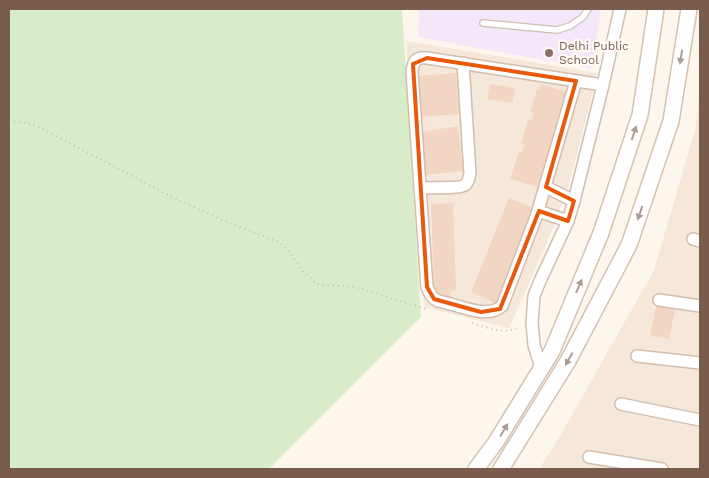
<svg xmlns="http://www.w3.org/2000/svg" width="709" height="478" font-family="'Work Sans',sans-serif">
  <rect width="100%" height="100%" fill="#fdf6ec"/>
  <g fill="#f5e8da">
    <path d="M406,41L598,73L567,191L554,226L509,328L424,307L411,131Z"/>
    <path d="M700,94V469H539L559,438L654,270L695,130Z"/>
  </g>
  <path fill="#f3e8fa" d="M419,9H601L592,69L418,37Z"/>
  <path fill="#d8ecc9" d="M9,9H402L421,317L269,469H9Z"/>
  <g fill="#f3d5c3">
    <path d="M456,73L459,114L419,117L416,76Z"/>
    <path d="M490,84L515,88L512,103L487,99Z"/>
    <path d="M541,84L568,92L566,103L562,107L563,115L557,124L558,127L553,146L548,155L541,185L538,187L510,179L519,151L522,152L525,145L521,144L528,120L531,121L534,113L530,112L537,89H540Z"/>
    <path d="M458,126L463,171L426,175L421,132Z"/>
    <path d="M509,198L533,208L535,212L507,281L502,288V297L499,300L495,303L471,292Z"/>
    <path d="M453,203L456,290L450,291V298H441L434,292L431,204Z"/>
    <path d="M656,306L675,310L669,339L650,336Z"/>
  </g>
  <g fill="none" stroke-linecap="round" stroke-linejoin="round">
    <g stroke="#d1beb0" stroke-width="8">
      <path id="lane" d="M483,23L557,30L570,26L583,17L588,9"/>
    </g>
    <g stroke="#d1beb0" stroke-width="14">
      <g id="street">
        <path d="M576,81L536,217L502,306C486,320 457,304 438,301C432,298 430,294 427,287L412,72C413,61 416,57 427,58C486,67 544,76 603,85"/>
        <path d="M546,187L574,201"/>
        <path d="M420,188C429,187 460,189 465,185C469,182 469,177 470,173L463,63"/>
        <path d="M538,211L568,221"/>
        <path d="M693,239L700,241"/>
        <path d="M659,300L700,306"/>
        <path d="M637,356L700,363"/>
        <path d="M541,368L534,345L532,323L534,296L540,281L568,221L574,201L603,85L620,9"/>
        <path d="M621,404L700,420"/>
        <path d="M589,457L662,469"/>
      </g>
    </g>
    <g stroke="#d6c0b0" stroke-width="18">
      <g id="secondary">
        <path d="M476,469L496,442L552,351L601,233L640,115L656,9"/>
        <path d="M501,469L568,361L629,245L671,121L689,9"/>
      </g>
    </g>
    <g stroke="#d9b8a5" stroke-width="2" stroke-dasharray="1 4" stroke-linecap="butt">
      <path d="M9,122C20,121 29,123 39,127L174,198L229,223L279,242L288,250L302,270L313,281L320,285L349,286L362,289L429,310"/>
      <path d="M472,323C490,328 502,335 520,327"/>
    </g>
    <use href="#lane" stroke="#fff" stroke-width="5.5"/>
    <use href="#street" stroke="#fff" stroke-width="11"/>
    <use href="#secondary" stroke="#fff" stroke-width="15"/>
  </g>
  <defs><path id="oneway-solid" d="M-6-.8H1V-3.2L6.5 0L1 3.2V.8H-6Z" transform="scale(1.25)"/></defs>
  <g fill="#af9d94">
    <use href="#oneway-solid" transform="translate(681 57) rotate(99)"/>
    <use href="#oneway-solid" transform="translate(634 133) rotate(-72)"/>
    <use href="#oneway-solid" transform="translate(640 213) rotate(109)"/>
    <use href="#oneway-solid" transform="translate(579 286) rotate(-67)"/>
    <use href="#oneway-solid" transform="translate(569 359) rotate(119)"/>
    <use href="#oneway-solid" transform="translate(504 430) rotate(-59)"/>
  </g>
  <path fill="none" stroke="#e8590c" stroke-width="4" stroke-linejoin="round" d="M427,58L576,81L546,187L574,201L568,221L539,211L500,309L481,312L434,299L427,287L413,64Z"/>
  <circle fill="#8d6e63" stroke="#fffaf3" stroke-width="2" cx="549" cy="53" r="5"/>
  <g text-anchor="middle" stroke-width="4.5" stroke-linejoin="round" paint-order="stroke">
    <g font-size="12" fill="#785e54" stroke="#fffaf3" text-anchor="start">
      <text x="559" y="50">Delhi Public<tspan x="559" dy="14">School</tspan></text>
    </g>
  </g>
  <rect width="709" height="478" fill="none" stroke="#7a5c4d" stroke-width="20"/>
</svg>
